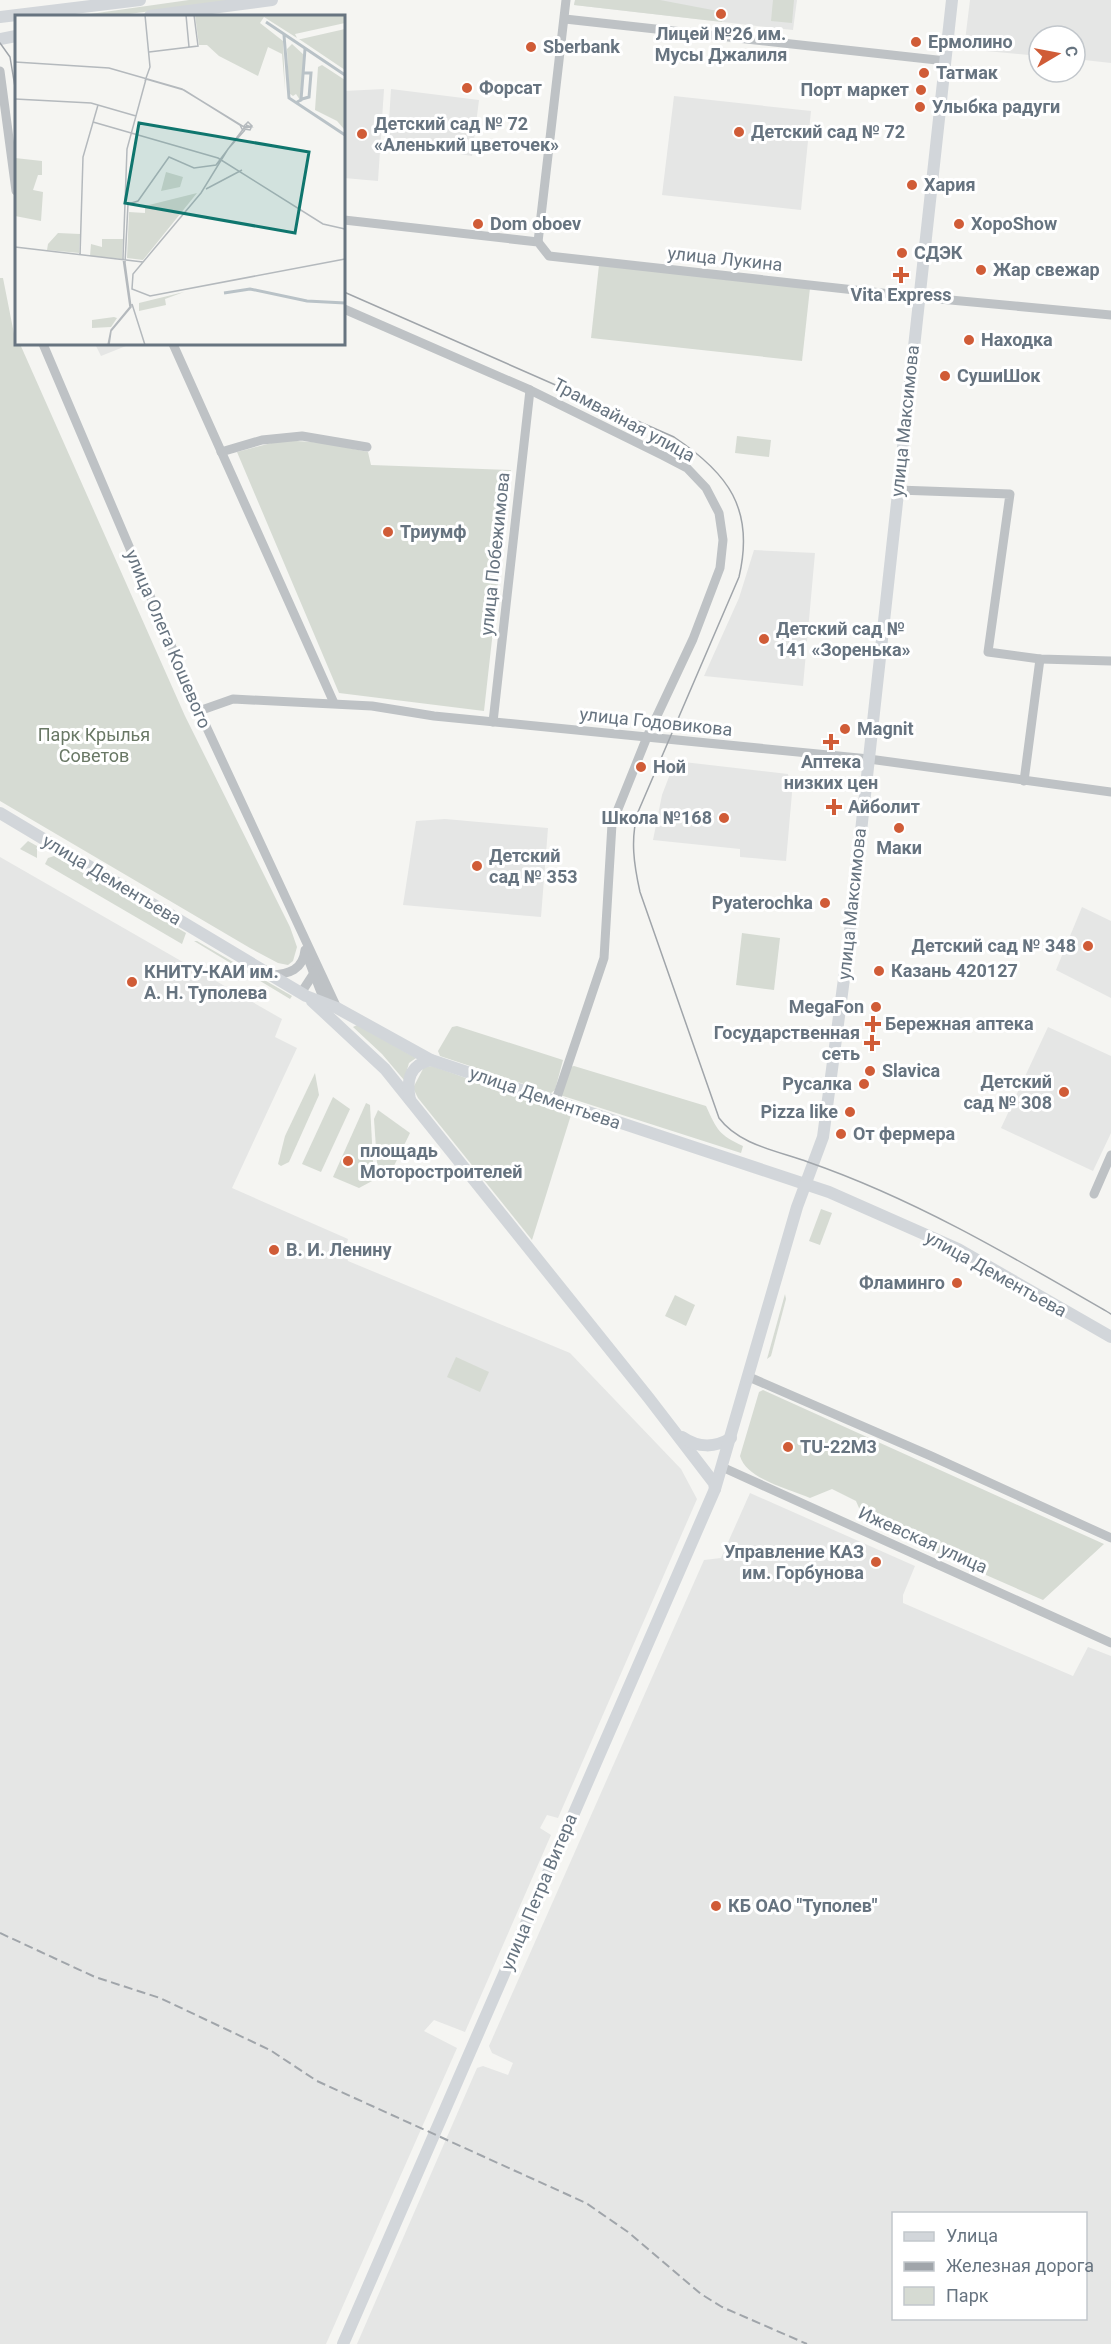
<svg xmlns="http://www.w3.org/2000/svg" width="1111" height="2344" font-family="Roboto,sans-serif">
  <rect width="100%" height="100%" fill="#f5f5f2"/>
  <g fill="#e5e6e5" fill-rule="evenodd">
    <path d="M575,0H797L793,30L574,5Z"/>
    <path d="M970,0H1111V63L1075,59V36H1039V56L964,49Z"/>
    <path d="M384,89L378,181L344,178V91Z"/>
    <path d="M391,89L479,100L472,156L405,145V140L388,137Z"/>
    <path d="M674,96L811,111L801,210L662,195Z"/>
    <path d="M95,344H131L101,356Z"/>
    <path d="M754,550L815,553L803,686L704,676L739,598Z"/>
    <path d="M675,761L788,774L792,793L786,861L740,857V849L653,840L662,795Z"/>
    <path d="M445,819L548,828L541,917L403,905L416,821Z"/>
    <path d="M0,857L282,1019L275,1037L297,1048L232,1188L348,1239L345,1250L348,1261L570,1353L681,1469L697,1499L558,1818L547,1815L540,1828L551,1835L465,2032L434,2020L424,2031L457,2048L326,2344H0Z"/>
    <path d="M1082,907L1111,921V998L1056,970Z"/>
    <path d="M1048,1027L1111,1056V1133L1093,1171L1001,1128Z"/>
    <path d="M750,1493L915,1566L903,1595V1603L1073,1676L1088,1647L1111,1656V2344H357L477,2068L483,2066L508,2075L513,2063L492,2053L489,2046L704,1560L721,1558ZM894,2214H1086V2318H894Z"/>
  </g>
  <g fill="#d6dbd3">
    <path d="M189,0H234L114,16H76Z"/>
    <path d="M575,0H660L723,12L722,22L574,5Z"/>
    <path d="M773,0H794L792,23L771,21Z"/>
    <path d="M599,265L810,288L802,361L591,338Z"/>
    <path d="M0,278H3L16,344H20L185,716L290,927L297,947L293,961L288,965L278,963L250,948L0,801Z"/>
    <path d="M737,436L771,440L769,457L735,453Z"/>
    <path d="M283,440L325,443L368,452L371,465L511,470L484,711L339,693L237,452Z"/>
    <path d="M28,841L37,846V858L20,849Z"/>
    <path d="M54,856L186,933L182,944L45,864L48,858Z"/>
    <path d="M742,933L780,938L774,990L736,985Z"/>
    <path d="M194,941H197L292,996L290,999Z"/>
    <path d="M357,1025L416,1058L409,1063L404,1080L382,1054L353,1027Z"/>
    <path d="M457,1026L563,1060L555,1090L551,1093L440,1056L438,1051L452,1027Z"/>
    <path d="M432,1066L571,1115L532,1240L418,1098L413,1088L424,1067Z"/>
    <path d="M574,1066L706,1106C717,1130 719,1135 743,1146L741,1153L560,1095L570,1067Z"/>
    <path d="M315,1073L319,1095L289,1162L281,1166L278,1164L285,1136Z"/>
    <path d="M333,1097L350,1109L321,1172L302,1164Z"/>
    <path d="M366,1103L370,1105L374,1180L359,1188L333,1177Z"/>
    <path d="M378,1110L410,1133L391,1172L378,1178L374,1119Z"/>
    <path d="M821,1209L832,1213L820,1245L809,1241Z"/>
    <path d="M785,1294L786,1299L771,1356L767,1359Z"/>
    <path d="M675,1295L695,1305L686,1326L665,1316Z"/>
    <path d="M456,1357L489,1372L480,1392L447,1377Z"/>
    <path d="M763,1390L1104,1544L1043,1600L865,1522L856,1501L832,1489L810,1498C790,1489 746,1479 740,1456L759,1392Z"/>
  </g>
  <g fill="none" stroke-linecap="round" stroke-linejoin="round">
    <g stroke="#bec2c5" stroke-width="9">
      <path d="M565,19L946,61"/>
      <path d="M0,71L16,191"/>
      <path d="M344,220L538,242L549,256L918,297L1111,315"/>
      <path d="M538,242L566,0"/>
      <path d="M344,309L530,390L662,455L687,468L706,488L719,513L723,540L720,568L693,639L647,737L612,824L604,958L555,1103"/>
      <path d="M43,344L199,711L337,1008"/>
      <path d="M173,344L334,703"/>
      <path d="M221,452L262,440L302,436L367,447"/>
      <path d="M898,490L1010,494L988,652L1040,659L1111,661"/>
      <path d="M199,711L233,699L372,706L434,716L869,759L1111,792"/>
      <path d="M493,722L530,390"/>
      <path d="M1024,781L1040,659"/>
      <path d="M307,956L325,1003"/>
      <path d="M271,975C289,974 303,970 305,950"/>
      <path d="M301,993L316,970"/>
      <path d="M1094,1194L1111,1155"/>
      <path d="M749,1377L931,1456L1111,1538"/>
      <path d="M722,1467L1111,1643"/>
    </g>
    <g stroke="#d2d6da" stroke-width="12">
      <path d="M150,16L272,0"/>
      <path d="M0,17L140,0"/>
      <path d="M0,39L16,36"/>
      <path d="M0,813L306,996L337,1008L431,1060L829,1192L958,1249L1111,1337"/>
      <path d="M312,1001L385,1069L648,1397L714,1483L715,1489"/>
      <path d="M410,1100C406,1080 409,1065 431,1060"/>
      <path d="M682,1437C698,1448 715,1448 731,1438"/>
      <path d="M343,2344L715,1489L797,1207L823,1137L849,941L952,0"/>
    </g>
    <g stroke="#a0a5aa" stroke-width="1.5">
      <path d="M0,43L10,57L16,93"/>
      <path d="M344,292L674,437C728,473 755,509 739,577L638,812C630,839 634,865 640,892L719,1118C739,1145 778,1151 808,1162C915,1199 1013,1257 1111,1314"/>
    </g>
    <path stroke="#a0a5aa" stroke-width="2" stroke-dasharray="9 4.5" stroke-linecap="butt" d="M0,1933L95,1977L160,1998L270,2050L317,2081L586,2203L628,2232L701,2294L722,2307L807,2344"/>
  </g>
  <g fill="#d05c37" stroke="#fff" stroke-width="2">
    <circle cx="721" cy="14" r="6"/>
    <circle cx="916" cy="42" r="6"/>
    <circle cx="531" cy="47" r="6"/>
    <circle cx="924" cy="73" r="6"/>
    <circle cx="467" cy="88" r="6"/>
    <circle cx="921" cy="90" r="6"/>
    <circle cx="920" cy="107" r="6"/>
    <circle cx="739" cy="132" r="6"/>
    <circle cx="362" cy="134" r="6"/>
    <circle cx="912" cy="185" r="6"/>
    <circle cx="478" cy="224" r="6"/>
    <circle cx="959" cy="224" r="6"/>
    <circle cx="902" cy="253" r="6"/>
    <circle cx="981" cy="270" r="6"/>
    <path d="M898 266h6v6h6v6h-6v6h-6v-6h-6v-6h6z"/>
    <circle cx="969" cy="340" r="6"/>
    <circle cx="945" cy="376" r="6"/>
    <circle cx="388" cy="532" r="6"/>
    <circle cx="764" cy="639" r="6"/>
    <circle cx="845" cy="729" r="6"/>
    <path d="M828 733h6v6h6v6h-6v6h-6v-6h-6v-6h6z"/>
    <circle cx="641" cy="767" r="6"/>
    <path d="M831 798h6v6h6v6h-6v6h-6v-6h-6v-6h6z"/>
    <circle cx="724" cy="818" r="6"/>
    <circle cx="899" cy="828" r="6"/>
    <circle cx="477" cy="866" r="6"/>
    <circle cx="825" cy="903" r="6"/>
    <circle cx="1088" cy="946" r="6"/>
    <circle cx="879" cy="971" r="6"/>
    <circle cx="132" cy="982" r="6"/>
    <circle cx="876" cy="1007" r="6"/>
    <path d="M870 1015h6v6h6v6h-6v6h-6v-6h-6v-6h6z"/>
    <path d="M869 1034h6v6h6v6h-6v6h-6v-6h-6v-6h6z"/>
    <circle cx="870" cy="1071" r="6"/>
    <circle cx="864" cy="1084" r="6"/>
    <circle cx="1064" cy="1092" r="6"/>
    <circle cx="850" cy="1112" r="6"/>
    <circle cx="841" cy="1134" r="6"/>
    <circle cx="348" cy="1161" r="6"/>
    <circle cx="274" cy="1250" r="6"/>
    <circle cx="957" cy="1283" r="6"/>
    <circle cx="788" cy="1447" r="6"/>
    <circle cx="876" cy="1562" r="6"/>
    <circle cx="716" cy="1906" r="6"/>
  </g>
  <g text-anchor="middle" stroke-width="6" stroke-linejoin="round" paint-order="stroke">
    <g font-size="18" font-weight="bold" fill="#677480" stroke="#fff" text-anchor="start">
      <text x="721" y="40" text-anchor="middle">Лицей №26 им.<tspan x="721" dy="21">Мусы Джалиля</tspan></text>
      <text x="928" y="48">Ермолино</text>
      <text x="543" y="53">Sberbank</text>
      <text x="936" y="79">Татмак</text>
      <text x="479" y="94">Форсат</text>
      <text x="909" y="96" text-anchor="end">Порт маркет</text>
      <text x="932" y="113">Улыбка радуги</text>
      <text x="374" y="130">Детский сад № 72<tspan x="374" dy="21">«Аленький цветочек»</tspan></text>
      <text x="751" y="138">Детский сад № 72</text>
      <text x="924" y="191">Хария</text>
      <text x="490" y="230">Dom oboev</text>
      <text x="971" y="230">ХороShow</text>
      <text x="914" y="259">СДЭК</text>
      <text x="993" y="276">Жар свежар</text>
      <text x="901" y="301" text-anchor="middle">Vita Express</text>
      <text x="981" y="346">Находка</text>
      <text x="957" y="382">СушиШок</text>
      <text x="400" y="538">Триумф</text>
      <text x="776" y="635">Детский сад №<tspan x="776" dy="21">141 «Зоренька»</tspan></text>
      <text x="857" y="735">Magnit</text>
      <text x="831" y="768" text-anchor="middle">Аптека<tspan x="831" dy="21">низких цен</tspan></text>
      <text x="653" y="773">Ной</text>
      <text x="848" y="813">Айболит</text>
      <text x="712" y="824" text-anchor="end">Школа №168</text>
      <text x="899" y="854" text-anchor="middle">Маки</text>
      <text x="489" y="862">Детский<tspan x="489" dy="21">сад № 353</tspan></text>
      <text x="813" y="909" text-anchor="end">Pyaterochka</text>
      <text x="1076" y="952" text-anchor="end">Детский сад № 348</text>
      <text x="891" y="977">Казань 420127</text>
      <text x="144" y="978">КНИТУ-КАИ им.<tspan x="144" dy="21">А. Н. Туполева</tspan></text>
      <text x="864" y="1013" text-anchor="end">MegaFon</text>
      <text x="885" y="1030">Бережная аптека</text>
      <text x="860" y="1039" text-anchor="end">Государственная<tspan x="860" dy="21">сеть</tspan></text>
      <text x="882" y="1077">Slavica</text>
      <text x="1052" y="1088" text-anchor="end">Детский<tspan x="1052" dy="21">сад № 308</tspan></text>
      <text x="852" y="1090" text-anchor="end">Русалка</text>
      <text x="838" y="1118" text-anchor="end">Pizza like</text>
      <text x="853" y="1140">От фермера</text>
      <text x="360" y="1157">площадь<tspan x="360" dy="21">Моторостроителей</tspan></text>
      <text x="286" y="1256">В. И. Ленину</text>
      <text x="945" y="1289" text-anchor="end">Фламинго</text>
      <text x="800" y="1453">TU-22M3</text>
      <text x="864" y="1558" text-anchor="end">Управление КАЗ<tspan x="864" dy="21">им. Горбунова</tspan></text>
      <text x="728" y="1912">КБ ОАО "Туполев"</text>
    </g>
    <g font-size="18" fill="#677480" stroke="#fff">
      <text transform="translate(725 259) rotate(6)" y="6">улица Лукина</text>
      <text transform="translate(624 420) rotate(28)" y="6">Трамвайная улица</text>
      <text transform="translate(905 421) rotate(-84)" y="6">улица Максимова</text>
      <text transform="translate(495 554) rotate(-84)" y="6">улица Побежимова</text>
      <text transform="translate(168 639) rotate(67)" y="6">улица Олега Кошевого</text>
      <text transform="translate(656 722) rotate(6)" y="6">улица Годовикова</text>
      <text transform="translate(112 880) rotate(31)" y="6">улица Дементьева</text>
      <text transform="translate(852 904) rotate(-84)" y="6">улица Максимова</text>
      <text transform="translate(545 1098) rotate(19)" y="6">улица Дементьева</text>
      <text transform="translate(996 1274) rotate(29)" y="6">улица Дементьева</text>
      <text transform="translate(923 1540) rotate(24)" y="6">Ижевская улица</text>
      <text transform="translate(539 1892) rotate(-67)" y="6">улица Петра Витера</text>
    </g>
    <g font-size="18" fill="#697865" stroke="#fff">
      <text x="94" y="741">Парк Крылья<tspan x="94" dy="21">Советов</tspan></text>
    </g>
  </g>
  <g transform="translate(15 15)">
    <rect width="330" height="330" fill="#f5f5f2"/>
    <path d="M180,0H330V8L280,19L282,23L249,2L245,8L268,26L270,75L267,39L253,32L243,61L204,41L192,30H184ZM330,14V55L284,24H286ZM277,29L289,40L285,85L281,79L278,81L274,78L272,34ZM307,50L330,65L329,114L322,106L300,95L303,52ZM0,143L27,146V160H23L18,175L28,177L26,206L0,201ZM151,157L168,162L165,172L146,176ZM182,178L128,245L112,243L114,197L130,198V191ZM43,218L65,219L64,238L32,235L33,229ZM87,224H108L107,244L75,241L76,229L87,232ZM169,277L150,284L151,290L124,296V288ZM99,302L102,303L96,312L77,313V305Z" fill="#d6dbd3"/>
    <path fill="none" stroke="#b9c2c7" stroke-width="3" d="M251,7L330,60M269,20L274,83L330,120M287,84L294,82L296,58H289M282,87L286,85L290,34M209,278L235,274L292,286L330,288"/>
    <path fill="none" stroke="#b4b9bd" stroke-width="1.5" d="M171,0L174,32M134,37L183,31L179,0M0,47L94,53L167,74L229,112L236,111M131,64L169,75L225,110L228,116M130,66L135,52L130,0M0,84L76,88L121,101M78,107L203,143L308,209L330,214M229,114L235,115L237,111L233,107L229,111M230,115L213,134L186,178L118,259L117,274L135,281L330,244M191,174L227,155M0,232L128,247M65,241L68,142L83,90M117,289L130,330M93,330L96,315L115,292L108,243L112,134L131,64M94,330L96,316L116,292L110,248L113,189L123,186L154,142L179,153L201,150L229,113L236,112L231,110"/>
    <path fill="#0f766e" fill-opacity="0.15" stroke="#0f766e" stroke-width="3" d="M124,108L294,137L280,218L110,188Z"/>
    <rect width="330" height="330" fill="none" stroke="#677480" stroke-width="3"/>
  </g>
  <rect x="892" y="2212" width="195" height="108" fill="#ffffff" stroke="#c2c7cc" stroke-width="1.5"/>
  <rect x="904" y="2232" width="30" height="9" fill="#d2d6da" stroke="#c2c7cc" stroke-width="1.5"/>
  <text x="946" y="2242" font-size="18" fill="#677480">Улица</text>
  <rect x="904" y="2262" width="30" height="9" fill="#a0a5aa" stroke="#c2c7cc" stroke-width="1.5"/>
  <text x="946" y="2272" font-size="18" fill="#677480">Железная дорога</text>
  <rect x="904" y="2287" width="30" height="18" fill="#d6dbd3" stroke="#c2c7cc" stroke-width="1.5"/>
  <text x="946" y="2302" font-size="18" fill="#677480">Парк</text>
  <g transform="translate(1057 54) rotate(80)"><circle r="28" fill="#ffffff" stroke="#c2c7cc" stroke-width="1.5"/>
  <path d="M0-4.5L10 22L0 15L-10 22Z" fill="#d05c37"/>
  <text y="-9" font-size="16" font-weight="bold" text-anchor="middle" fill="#677480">С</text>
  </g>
</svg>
